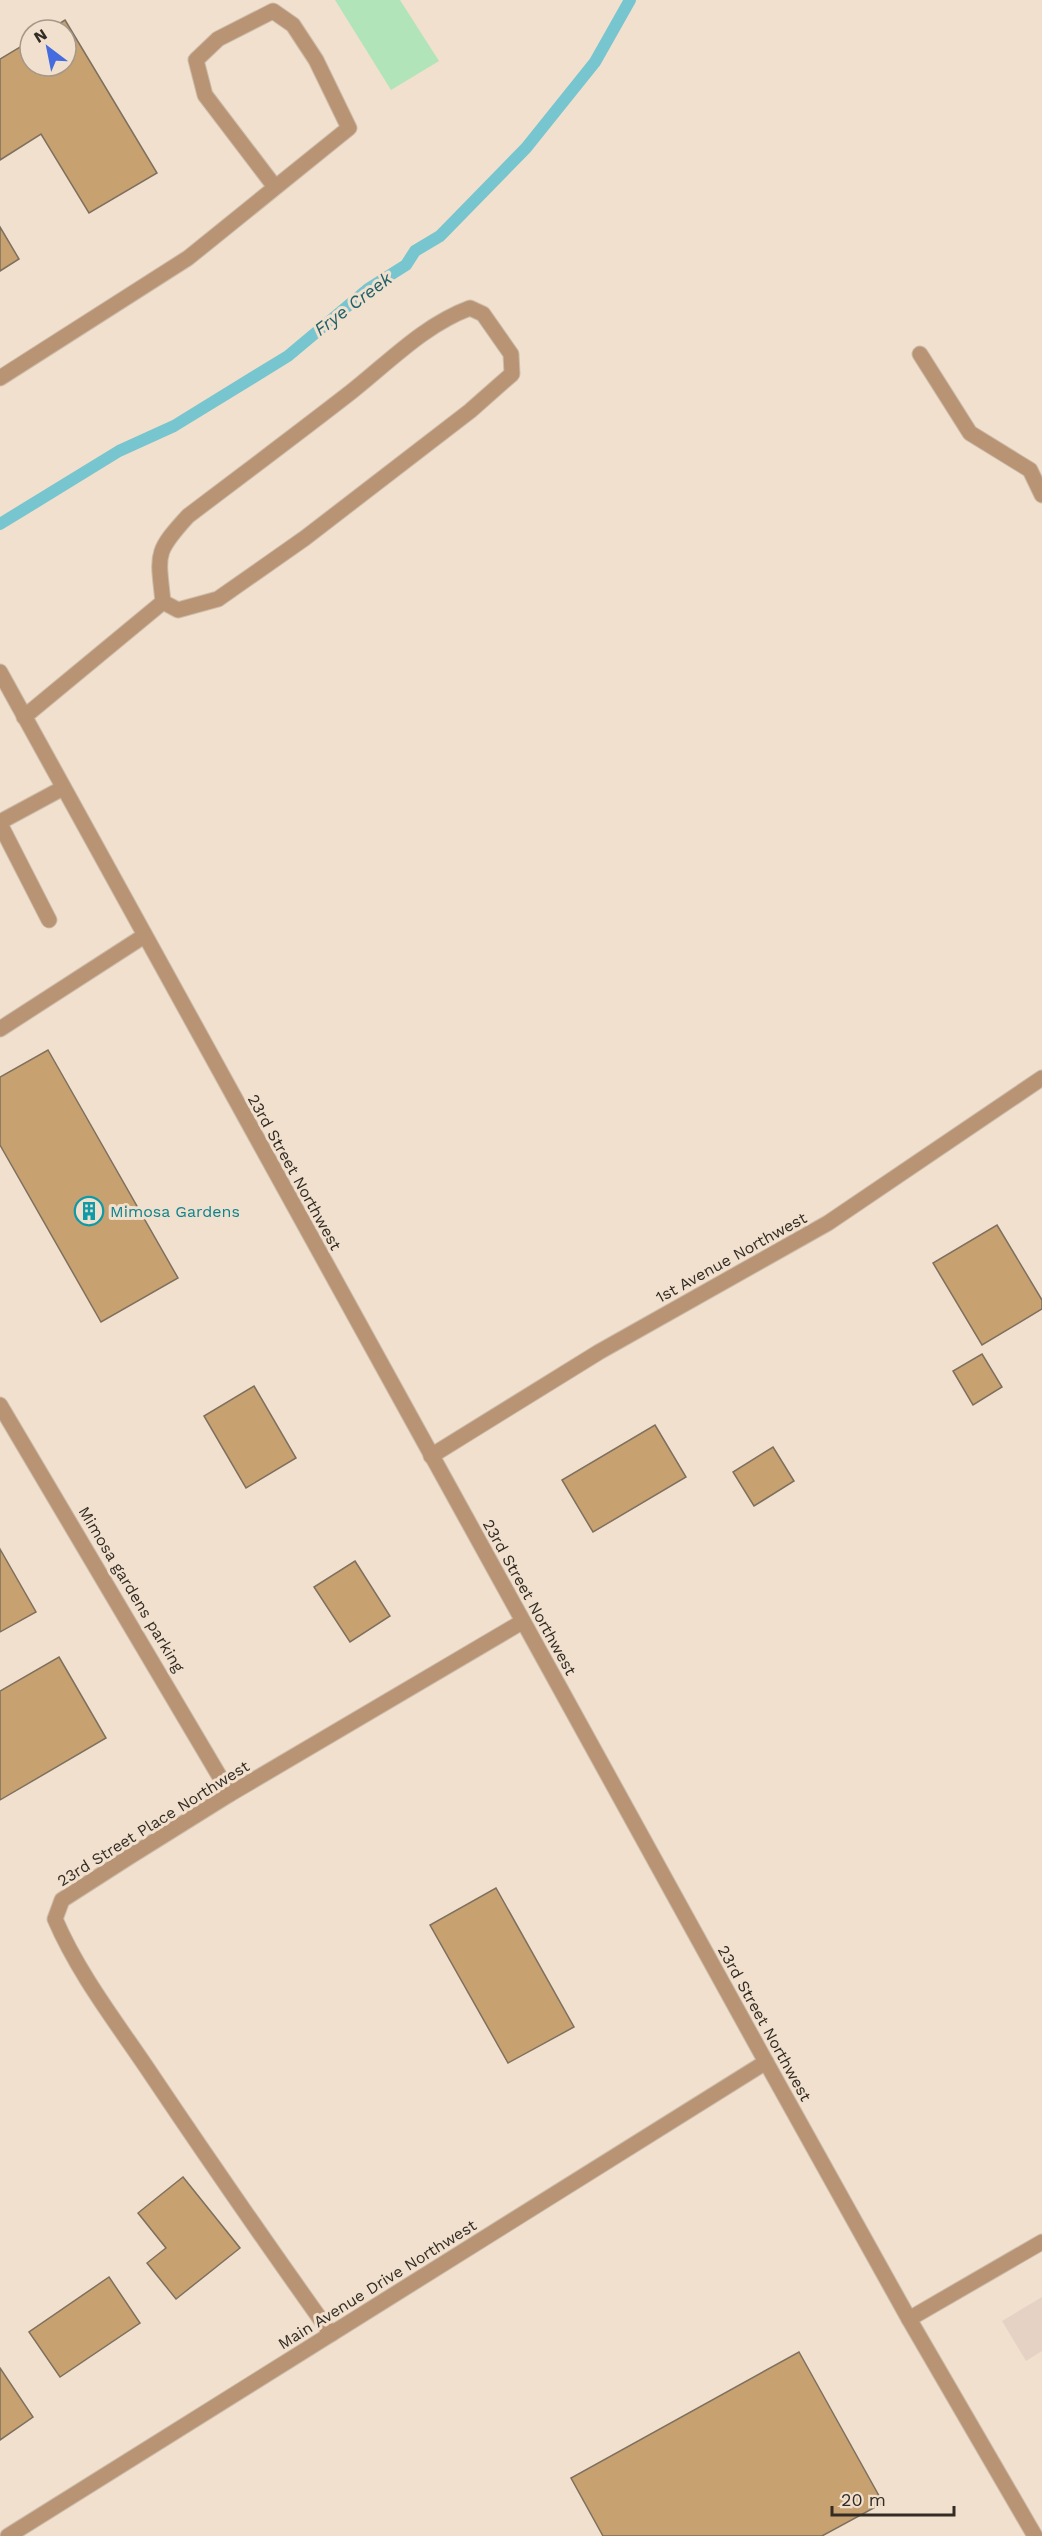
<svg xmlns="http://www.w3.org/2000/svg" width="1042" height="2536" font-family="'Work Sans',sans-serif">
  <rect width="100%" height="100%" fill="#f1e0cd"/>
  <path fill="#e6d2c4" d="M1042,2297V2351L1026,2361L1002,2321Z"/>
  <path fill="#b2e4ba" d="M335,0H400L439,61L391,90Z"/>
  <g fill="none" stroke-linecap="round" stroke-linejoin="round">
    <path stroke="#76c5cf" stroke-width="12" d="M0,524L119,451L174,426L288,356L368,289L406,265L415,251L440,236L526,148L595,62L630,0"/>
  </g>
  <g fill="#c8a171" stroke="#7e705f" stroke-width="1.5">
    <path d="M65,20L157,173L89,213L41,134L0,160V59L30,41V66H66V30H49Z"/>
    <path d="M0,227L19,259L0,271Z"/>
    <path d="M48,1050L178,1278L101,1322L0,1145V1077Z"/>
    <path d="M997,1225L1042,1300V1309L982,1345L933,1263Z"/>
    <path d="M982,1354L1002,1387L973,1405L953,1371Z"/>
    <path d="M254,1386L296,1458L246,1488L204,1416Z"/>
    <path d="M655,1425L686,1477L593,1532L562,1480Z"/>
    <path d="M773,1447L794,1481L754,1506L733,1472Z"/>
    <path d="M0,1549L36,1612L0,1632Z"/>
    <path d="M355,1561L390,1616L350,1642L314,1587Z"/>
    <path d="M59,1657L106,1738L0,1800V1691Z"/>
    <path d="M496,1888L574,2027L508,2063L430,1925Z"/>
    <path d="M183,2177L240,2248L176,2299L147,2263L166,2248L138,2213Z"/>
    <path d="M109,2277L140,2323L60,2377L29,2332Z"/>
    <path d="M799,2352L883,2503L822,2536H603L571,2478Z"/>
    <path d="M0,2368L33,2417L0,2440Z"/>
  </g>
  <g fill="none" stroke-linecap="round" stroke-linejoin="round">
    <g stroke="#cbbcab" stroke-width="17">
      <g id="lane">
        <path d="M470,308L483,314L511,354L512,374L470,411L305,538L218,599L178,610L163,602C158,554 154,553 188,516C242,475 297,434 351,392C389,362 424,325 470,308Z"/>
        <path d="M0,378L188,258L349,128L316,60L293,25L273,11L218,39L196,60L205,95L275,187"/>
        <path d="M24,717L163,602"/>
        <path d="M0,822L63,788"/>
        <path d="M0,824L49,920"/>
      </g>
    </g>
    <g stroke="#cbbcab" stroke-width="17">
      <g id="street">
        <path d="M920,354L970,433L1030,470L1042,495"/>
        <path d="M0,672L766,2062L909,2319L1035,2536"/>
        <path d="M0,1029L144,936"/>
        <path d="M0,1405L230,1794"/>
        <path d="M431,1456L599,1352L828,1223L1042,1078"/>
        <path d="M909,2319L1042,2242"/>
        <path d="M331,2334C269,2247 208,2159 149,2071C116,2022 78,1973 55,1919L62,1900L129,1857L230,1794L522,1622"/>
        <path d="M8,2536L766,2062"/>
      </g>
    </g>
    <use href="#lane" stroke="#b99474" stroke-width="15"/>
    <use href="#street" stroke="#b99474" stroke-width="15"/>
  </g>
  <defs>
    <g id="building-ring" transform="scale(1.5)"><circle r="9.5" fill="#f1e0cd" stroke="#0f9aa8" stroke-width="1.5"/><path d="M-4-6H4V6H1V3H-1V6H-4ZM-2.5-4.3h1.7v1.8h-1.7ZM.8-4.3h1.7v1.8H.8ZM-2.5-1h1.7V.8h-1.7ZM.8-1h1.7V.8H.8Z" fill="#0f9aa8"/></g>
  </defs>
  <g fill-rule="evenodd">
    <use href="#building-ring" x="89" y="1211"/>
  </g>
  <g text-anchor="middle" stroke-width="6" stroke-linejoin="round" paint-order="stroke">
    <g font-size="16" fill="#322c25" stroke="#f1e0cd">
      <text transform="translate(295 1172) rotate(61)" y="6">23rd Street Northwest</text>
      <text transform="translate(731 1257) rotate(-29)" y="6">1st Avenue Northwest</text>
      <text transform="translate(132 1589) rotate(59)" y="6">Mimosa gardens parking</text>
      <text transform="translate(530 1597) rotate(61)" y="6">23rd Street Northwest</text>
      <text transform="translate(153 1823) rotate(-32)" y="6">23rd Street Place Northwest</text>
      <text transform="translate(765 2023) rotate(61)" y="6">23rd Street Northwest</text>
      <text transform="translate(377 2284) rotate(-32)" y="6">Main Avenue Drive Northwest</text>
    </g>
    <g font-size="16" fill="#0d838f" stroke="#f1e0cd" text-anchor="start">
      <text x="110" y="1217">Mimosa Gardens</text>
    </g>
    <g font-size="18" font-style="italic" fill="#1f6168" stroke="#f1e0cd">
      <text transform="translate(353 304) rotate(-37)" y="6">Frye Creek</text>
    </g>
  </g>
  <g transform="translate(48 48) rotate(328)"><circle r="28" fill="#f1e0cd" stroke="#a5988a" stroke-width="1.5"/>
  <path d="M0-4.5L10 22L0 15L-10 22Z" fill="#446cde"/>
  <text y="-9" font-size="16" font-weight="bold" text-anchor="middle" fill="#322c25">N</text>
  </g>
  <path d="M832 2506v9h122v-9" fill="none" stroke="#322c25" stroke-width="3"/>
  <text x="841" y="2506" font-size="18" fill="#322c25" stroke="#f1e0cd" stroke-width="4.5" paint-order="stroke">20 m</text>
</svg>
